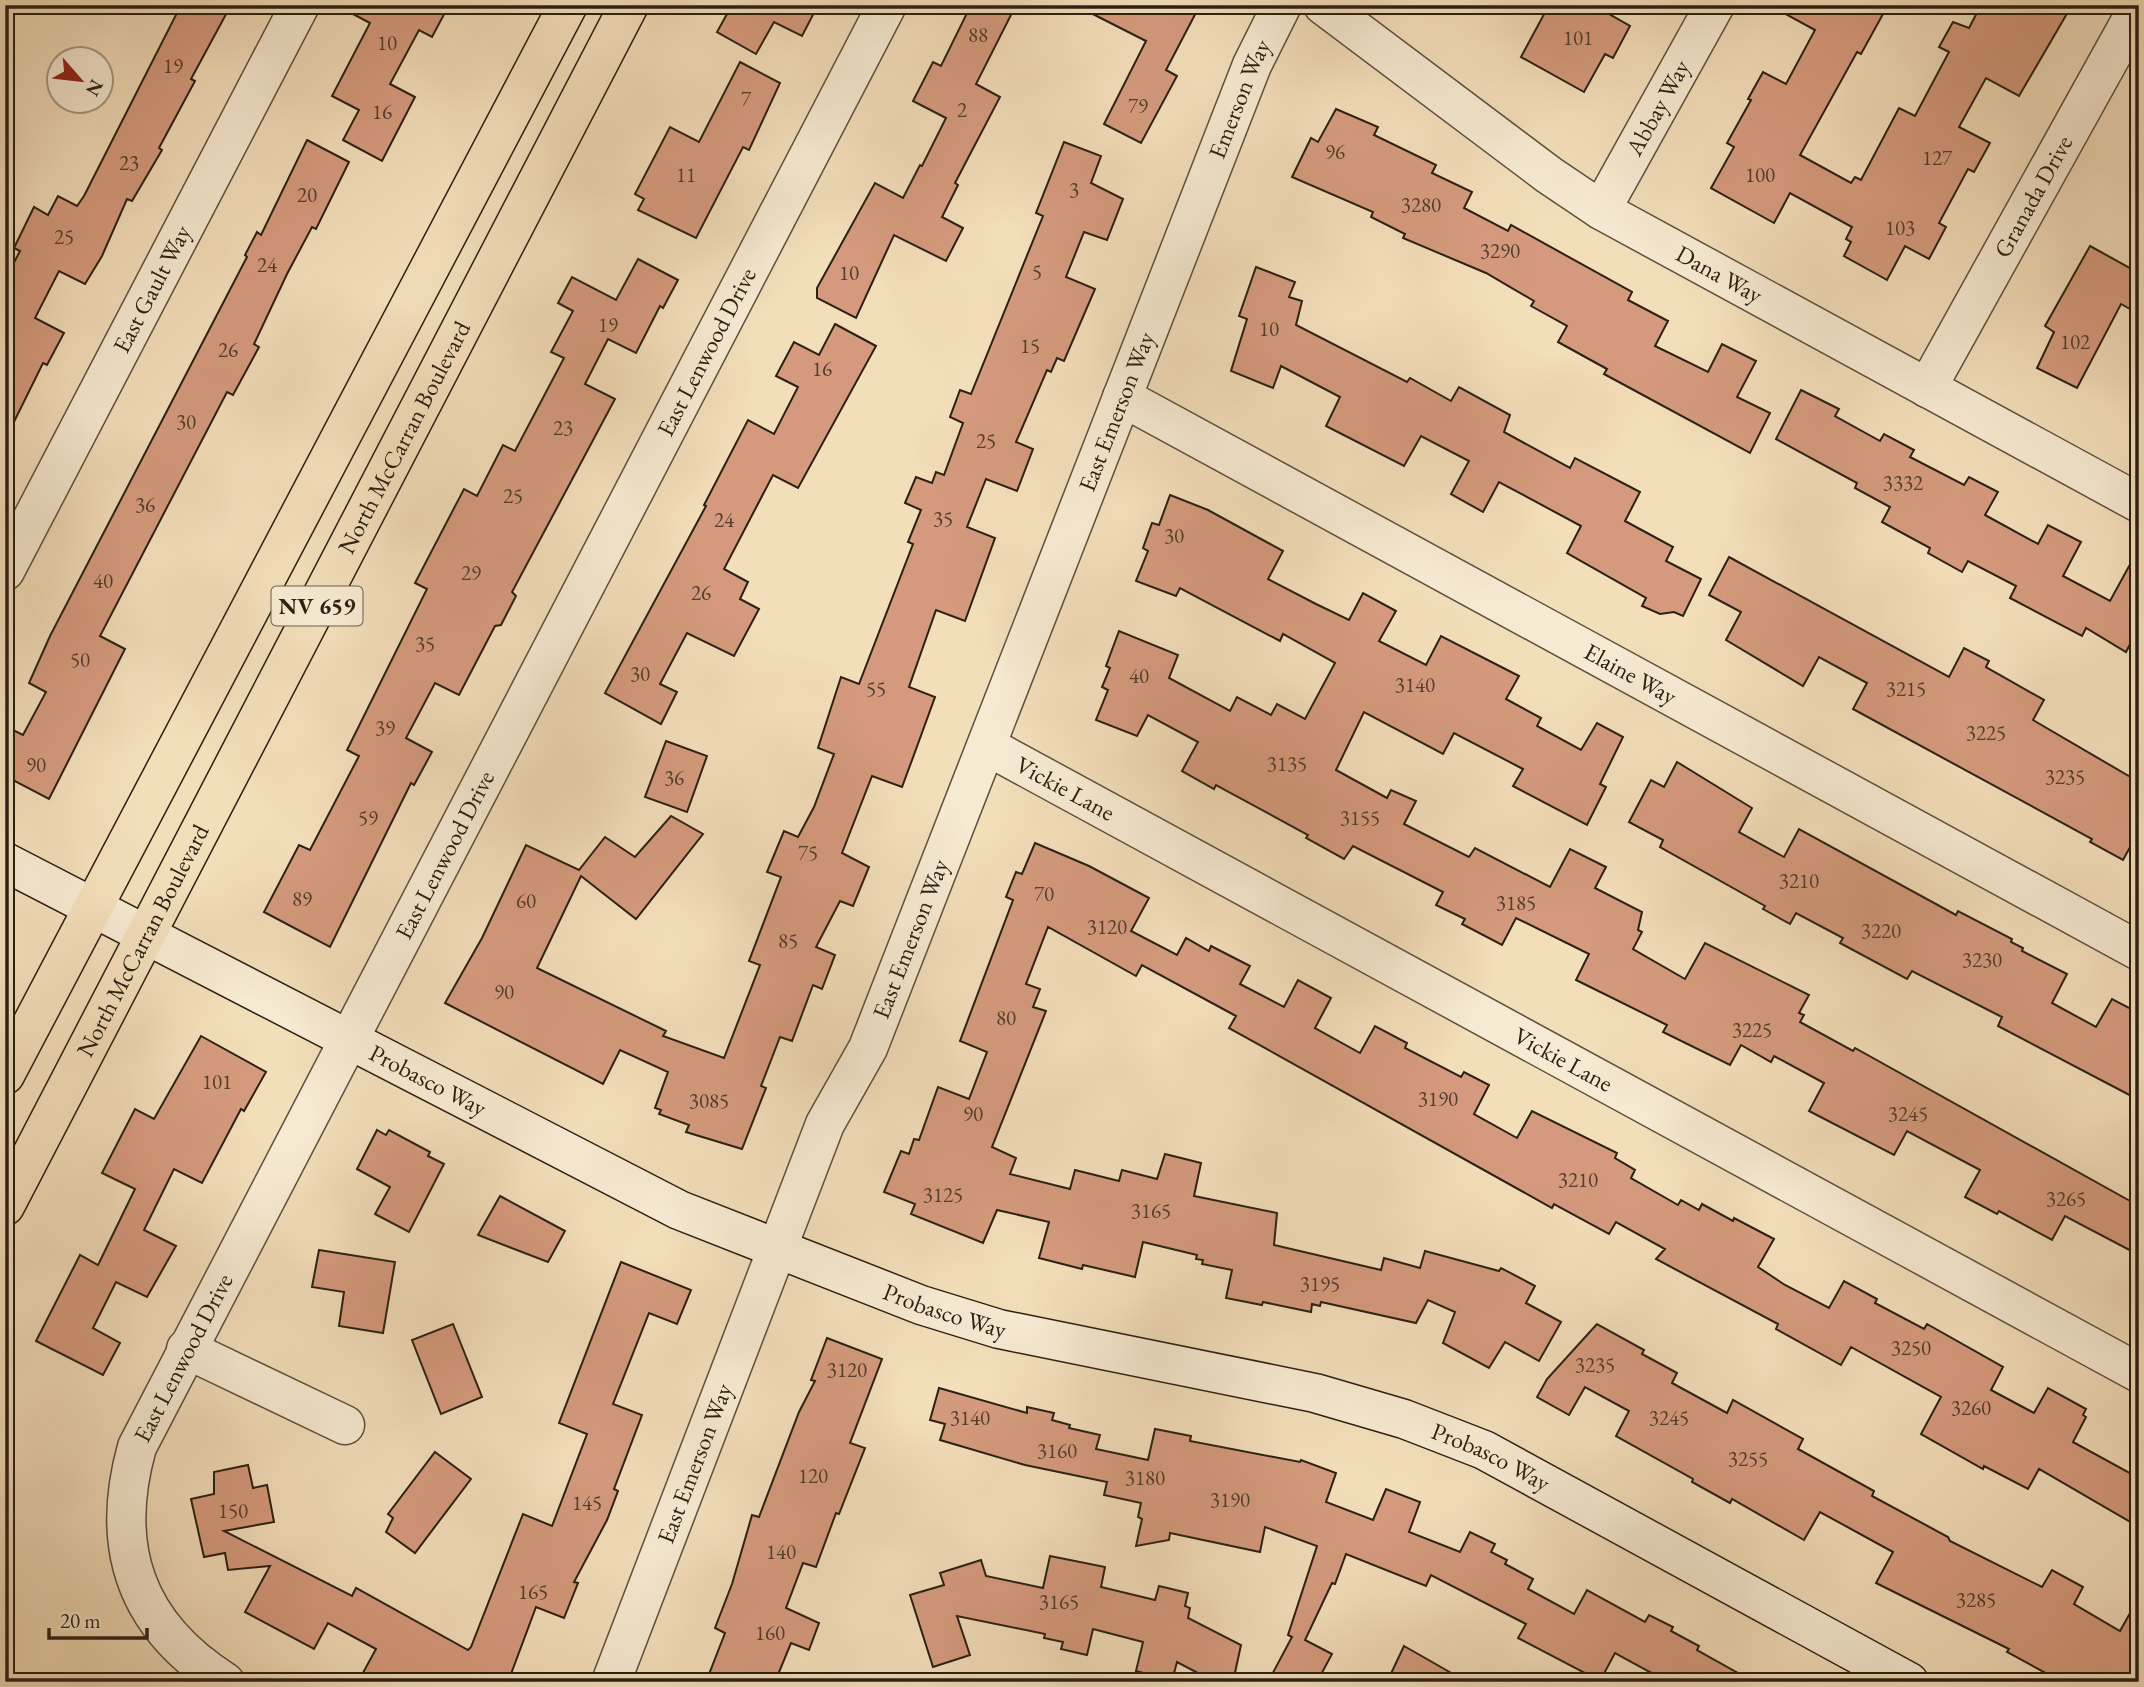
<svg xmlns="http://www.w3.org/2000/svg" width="2144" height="1687" font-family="'EB Garamond',serif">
  <rect width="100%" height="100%" fill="#f3deba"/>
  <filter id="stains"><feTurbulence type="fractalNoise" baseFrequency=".00286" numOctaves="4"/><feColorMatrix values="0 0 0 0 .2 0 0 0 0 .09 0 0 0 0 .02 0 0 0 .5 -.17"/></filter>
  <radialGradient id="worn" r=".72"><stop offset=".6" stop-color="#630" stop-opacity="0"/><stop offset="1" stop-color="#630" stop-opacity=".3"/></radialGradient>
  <g fill="#d59a7d" stroke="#2a2013" stroke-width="2">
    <path d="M181,5H231L191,79L195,81L159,148L162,150L132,201L127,199L102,256L85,284L59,271L35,318L64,333L47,365L43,363L5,440V280L20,251L14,248L34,207L48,215L58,196L77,206L84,196Z"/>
    <path d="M336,5H449L432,37L419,30L390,84L415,97L382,161L343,140L359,110L332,96L370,23Z"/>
    <path d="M732,5H818L802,36L774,22L756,54L717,32Z"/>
    <path d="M971,5H1016L976,84L1000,97L955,183L958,185L942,217L963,228L946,261L894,235L856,318L817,298V288L875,183L903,198L920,165L922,166L946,118L913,101L933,62L941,66Z"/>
    <path d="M1075,5H1200L1166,70L1177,76L1141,143L1104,124L1146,41Z"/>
    <path d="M1549,5H1593L1630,26L1613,58L1605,54L1584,92L1521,57Z"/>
    <path d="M1769,5H1888L1861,54L1857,52L1800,155L1851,183L1855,177L1861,180L1899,108L1915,116L1949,52L1939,47L1953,22L1969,28L1981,5H2072L2019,96L1986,78L1959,127L1990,143L1974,172L1968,169L1939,223L1946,227L1929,259L1905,246L1887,280L1844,256L1851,242L1846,239L1852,227L1790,193L1774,223L1711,188L1734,147L1727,143L1751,100L1748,99L1763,72L1786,84L1815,30Z"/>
    <path d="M740,62L780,83L749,150L743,147L696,238L638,210L644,199L635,194L670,127L699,142Z"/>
    <path d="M1336,109L1378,127L1374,135L1436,165L1432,173L1472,192L1464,208L1508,231L1511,225L1632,292L1628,300L1668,321L1655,346L1708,372L1722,344L1756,361L1737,397L1770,413L1750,453L1604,374L1607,369L1558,342L1567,326L1531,306L1534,301L1486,273L1403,238L1405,234L1371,217L1373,212L1292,177L1311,138L1318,142Z"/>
    <path d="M307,140L349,162L316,229L312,227L287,274L254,344L259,347L233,395L227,392L100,636L125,649L49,799L5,776V726L23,735L46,692L29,683L50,636L247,257L245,255L257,232L261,235Z"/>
    <path d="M1064,142L1101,156L1091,183L1123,199L1107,240L1084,232L1066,277L1095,289L1064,361L1057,358L1051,372L1047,370L1016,442L1033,449L1017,491L986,479L967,527L995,538L965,621L936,610L909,687L935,697L915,752L902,787L872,776L842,853L869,867L853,906L840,901L816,947L835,955L822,989L813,985L792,1041L780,1037L761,1086L766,1088L742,1149L686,1132L689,1125L659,1114L661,1110L655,1108L668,1072L620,1050L603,1084L445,1003L482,938L526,845L579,870L605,837L635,857L671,816L703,834L636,919L581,876L537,968L666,1031L663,1036L724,1058L760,965L749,961L781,877L767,872L784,831L798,837L814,807L834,754L818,748L841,677L859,684L913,544L908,542L921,510L905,503L916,477L932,483L936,472L944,475L963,423L950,417L960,390L971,394L1043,216L1036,213Z"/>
    <path d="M2090,246L2139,273V314L2121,304L2077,388L2037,368L2054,332L2045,326Z"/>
    <path d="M638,259L678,280L663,308L660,306L636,353L608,339L585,384L615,399L512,592L516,596L501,625L495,626L459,695L435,683L406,738L432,752L414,785L411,783L330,947L264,912L299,845L310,850L359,756L347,750L427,589L415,583L464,489L477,496L503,445L515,451L564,358L551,352L573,311L558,303L572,277L616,300Z"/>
    <path d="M1256,267L1295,282L1289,297L1302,301L1296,325L1407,382L1410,378L1451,401L1459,387L1510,415L1504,432L1570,468L1575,458L1640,492L1625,521L1673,547L1666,561L1701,579L1683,616L1674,612L1660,614L1642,606L1646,598L1567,553L1581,526L1499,482L1483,512L1451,494L1469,461L1421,436L1404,466L1326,426L1340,397L1281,366L1273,388L1231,371L1247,319L1239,316Z"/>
    <path d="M835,324L876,346L798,488L773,475L724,569L748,582L740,599L759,609L734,656L687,633L660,684L677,692L661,724L605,693L706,506L704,505L748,420L774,434L798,387L776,376L794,342L819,355Z"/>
    <path d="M1801,390L1839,409L1835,416L1880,441L1884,434L1914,450L1910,457L1964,485L1969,477L1998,492L1985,515L2038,544L2048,525L2081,542L2063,576L2110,601L2139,548V627L2126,652L2086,628L2082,636L2010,598L2016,586L1968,561L1962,572L1928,553L1930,548L1882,522L1890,507L1855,488L1857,483L1776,439Z"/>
    <path d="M1170,495L1208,510L1283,551L1268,579L1316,604L1349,620L1363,593L1396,611L1379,641L1426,665L1441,636L1519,676L1506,699L1541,718L1537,726L1581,750L1597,723L1623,737L1600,784L1606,787L1587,825L1513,786L1523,769L1454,733L1443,754L1364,712L1336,770L1387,798L1391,790L1416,801L1404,824L1469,857L1475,848L1550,887L1570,849L1606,867L1595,888L1642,912L1638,930L1642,932L1633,949L1685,979L1705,943L1809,995L1799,1013L1804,1015L1800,1022L1853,1051L1855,1048L2139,1206V1255L2065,1216L2052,1240L1999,1211L1997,1214L1965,1197L1980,1170L1907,1131L1894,1155L1809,1111L1824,1083L1774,1056L1771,1062L1741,1045L1730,1065L1663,1032L1667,1025L1576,980L1589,954L1516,918L1502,945L1462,924L1465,919L1436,905L1443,892L1353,846L1344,859L1306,838L1308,835L1216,785L1214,789L1182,771L1198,742L1148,715L1137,736L1096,720L1108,690L1102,687L1110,668L1106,666L1119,631L1178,655L1169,678L1230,711L1237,697L1271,715L1277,704L1305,719L1335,663L1283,634L1280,641L1180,588L1176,596L1136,581L1148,551L1143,548L1152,523L1159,525Z"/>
    <path d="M1729,557L1949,677L1964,648L1989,661L1986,667L2044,700L2033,720L2139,782V831L2123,860L2090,842L2092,839L1853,709L1867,683L1819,657L1803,686L1726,640L1741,612L1709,595Z"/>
    <path d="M666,741L707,756L687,812L645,797Z"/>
    <path d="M1677,762L1752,808L1739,832L1784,857L1799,829L1956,915L1958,911L2012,939L2011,942L2023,948L2022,951L2067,974L2052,1003L2096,1027L2112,999L2139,1013V1100L1998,1026L2002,1017L1912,971L1907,979L1840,943L1843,938L1796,913L1790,924L1763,909L1765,906L1660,847L1663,840L1629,822L1651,780L1664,787Z"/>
    <path d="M1035,843L1089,866L1149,898L1131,931L1177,955L1186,938L1209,951L1211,946L1250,966L1240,984L1284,1007L1298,980L1331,998L1315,1028L1360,1053L1375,1026L1407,1043L1405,1048L1461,1077L1464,1072L1489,1085L1474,1114L1517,1138L1532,1111L1617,1153L1615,1158L1635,1170L1631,1178L1678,1205L1681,1200L1699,1210L1702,1204L1733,1221L1734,1218L1774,1239L1758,1267L1785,1285L1829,1308L1844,1281L1877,1299L1875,1303L1924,1329L1927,1324L2003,1367L1991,1390L2034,1413L2048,1388L2086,1409L2083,1415L2086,1417L2073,1442L2139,1478V1527L2039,1469L2028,1489L1984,1466L1983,1469L1921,1434L1941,1397L1851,1347L1841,1365L1776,1329L1778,1324L1656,1259L1665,1249L1616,1222L1609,1234L1554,1204L1552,1208L1229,1028L1236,1016L1142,965L1136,976L1048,927L1026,984L1040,989L1033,1007L1046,1011L992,1147L1016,1158L1010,1174L1070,1189L1075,1170L1119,1181L1122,1170L1157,1179L1165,1154L1201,1163L1194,1196L1277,1213L1274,1245L1381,1270L1384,1258L1420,1268L1425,1251L1499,1271L1501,1268L1535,1286L1526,1303L1561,1322L1539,1361L1505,1342L1489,1368L1443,1343L1455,1312L1428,1300L1416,1323L1321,1302L1320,1306L1312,1304L1311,1312L1263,1302L1262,1305L1226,1298L1232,1270L1202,1264L1203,1260L1196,1259L1197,1255L1143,1242L1135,1277L1083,1265L1082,1269L1039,1258L1049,1222L997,1210L983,1243L911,1214L915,1204L884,1192L901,1151L909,1154L914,1139L919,1140L938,1087L969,1099L987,1052L960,1041L1013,900L1006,897L1016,872L1022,874Z"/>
    <path d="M201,1036L266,1072L244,1111L241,1109L202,1183L174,1169L144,1230L176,1246L147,1297L116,1282L93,1328L120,1343L103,1375L36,1341L80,1255L98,1265L135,1189L102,1173L135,1109L154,1119Z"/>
    <path d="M377,1130L386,1135L389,1130L430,1152L428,1156L444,1164L409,1232L375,1214L390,1187L357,1169Z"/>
    <path d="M500,1196L565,1231L548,1262L478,1235Z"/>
    <path d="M319,1250L395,1262L383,1333L339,1326L344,1292L312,1287Z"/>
    <path d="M621,1262L691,1290L677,1324L649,1313L613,1404L642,1415L614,1489L618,1491L607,1520L574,1582L578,1583L564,1618L536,1607L508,1682H358L376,1649L328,1623L314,1649L245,1612L270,1566L228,1570L225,1553L204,1557L191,1499L214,1494V1472L248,1465L253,1488L267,1485L274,1522L224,1531L352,1596L356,1588L468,1650L471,1647L523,1514L552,1526L587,1434L559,1423Z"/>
    <path d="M453,1324L482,1397L441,1414L412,1340Z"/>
    <path d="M1597,1324L1644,1350L1642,1354L1677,1373L1672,1383L1727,1413L1733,1400L1803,1439L1798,1449L1874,1491L1872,1496L1948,1537L1950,1541L2042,1587L2052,1570L2083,1587L2074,1604L2120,1631L2139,1597V1682H2062L2007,1652L2009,1649L1876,1583L1893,1552L1820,1512L1804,1540L1732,1499L1730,1503L1692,1482L1693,1479L1616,1436L1629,1411L1585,1387L1569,1415L1537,1397L1547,1379Z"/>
    <path d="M827,1338L882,1359L850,1443L865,1448L839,1514L836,1513L816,1567L803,1563L786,1608L819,1623L809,1650L791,1643L775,1682H706L725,1633L715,1628L732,1584L752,1515L759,1517L799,1412L815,1381L811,1380Z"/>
    <path d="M939,1388L1027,1413V1407L1054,1413L1052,1420L1070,1425L1069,1428L1100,1435L1096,1449L1148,1460L1155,1429L1191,1436L1190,1441L1300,1462L1301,1460L1336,1473L1326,1502L1373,1520L1386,1489L1420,1502L1409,1532L1460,1552L1470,1532L1495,1544L1491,1552L1507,1560L1505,1564L1533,1579L1528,1589L1574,1614L1587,1590L1645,1622L1649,1615L1673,1627L1671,1631L1699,1646L1697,1650L1754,1682H1668L1615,1653L1600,1681L1518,1638L1526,1624L1431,1575L1426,1586L1346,1554L1335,1584L1332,1583L1305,1640L1332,1654L1317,1682H1268L1292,1637L1288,1635L1317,1546L1265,1527L1260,1552L1170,1533L1169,1540L1136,1546L1142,1519L1138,1517L1141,1503L1104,1495L1107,1482L1025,1465L940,1440L945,1424L930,1420Z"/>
    <path d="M435,1452L471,1479L415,1553L386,1532L393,1518L388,1514Z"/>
    <path d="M1050,1556L1105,1567L1101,1587L1155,1600L1159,1586L1188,1593L1185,1606L1190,1608L1188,1618L1241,1645L1233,1682H1215L1177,1662L1172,1681L1136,1671L1143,1642L1093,1629L1087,1655L1061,1649L1063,1642L1044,1638L1045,1634L957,1616L970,1655L933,1667L910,1595L944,1585L940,1573L981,1560L986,1576L1043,1588Z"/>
    <path d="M1404,1646L1467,1682H1387Z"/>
  </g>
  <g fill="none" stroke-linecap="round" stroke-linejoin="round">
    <g stroke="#5c503d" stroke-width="41">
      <g id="street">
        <path id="s1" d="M1323,5L1549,175L1601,210L2139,503"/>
        <path id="s2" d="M1601,210L1715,5"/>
        <path id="s3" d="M1927,388L2139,6"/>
        <path id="s4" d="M1122,397L2139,951"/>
        <path id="s5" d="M5,571L300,5"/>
        <path id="s6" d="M987,746L2139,1373"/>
        <path d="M186,1349L345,1425"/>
        <path id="s7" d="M225,1682C135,1625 109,1547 137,1447L887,5"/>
        <path id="s8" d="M611,1682L825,1124L868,1048L1252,65L1282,5"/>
      </g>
    </g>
    <g stroke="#2a2013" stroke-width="41">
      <g id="secondary">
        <path id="s9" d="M5,862L679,1210L921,1305L999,1329L1315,1393L1404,1419L1484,1450L1909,1682"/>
      </g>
    </g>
    <g stroke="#2a2013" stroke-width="41">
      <g id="primary">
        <path d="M5,1075L568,5"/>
        <path id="s10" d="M5,1206L629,5"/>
      </g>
    </g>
    <use href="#street" stroke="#f7ead2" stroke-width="38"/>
    <use href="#secondary" stroke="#f7ead2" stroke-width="38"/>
    <use href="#primary" stroke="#f3deba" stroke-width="38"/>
  </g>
  <g text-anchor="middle" stroke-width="5" stroke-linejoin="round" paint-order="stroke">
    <g font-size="21" fill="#553e2e">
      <text x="978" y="42">88</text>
      <text x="1578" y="45">101</text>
      <text x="387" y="50">10</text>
      <text x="173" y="73">19</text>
      <text x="746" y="106">7</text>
      <text x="1138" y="113">79</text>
      <text x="962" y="117">2</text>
      <text x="382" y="119">16</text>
      <text x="1335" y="159">96</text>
      <text x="1937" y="165">127</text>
      <text x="129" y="170">23</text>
      <text x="686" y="182">11</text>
      <text x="1760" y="182">100</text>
      <text x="1074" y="197">3</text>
      <text x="307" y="202">20</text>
      <text x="1421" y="212">3280</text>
      <text x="1900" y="235">103</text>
      <text x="64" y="244">25</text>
      <text x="1500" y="258">3290</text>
      <text x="267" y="272">24</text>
      <text x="1037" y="279">5</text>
      <text x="849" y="280">10</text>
      <text x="608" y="332">19</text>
      <text x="1269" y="336">10</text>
      <text x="2075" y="349">102</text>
      <text x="1030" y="353">15</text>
      <text x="228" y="357">26</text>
      <text x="822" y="376">16</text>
      <text x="186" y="429">30</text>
      <text x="563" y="435">23</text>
      <text x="986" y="448">25</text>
      <text x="1903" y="490">3332</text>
      <text x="513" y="503">25</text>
      <text x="145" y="512">36</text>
      <text x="943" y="526">35</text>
      <text x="724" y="527">24</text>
      <text x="1174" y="543">30</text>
      <text x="471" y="580">29</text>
      <text x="103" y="588">40</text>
      <text x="701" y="600">26</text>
      <text x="425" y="651">35</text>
      <text x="80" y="667">50</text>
      <text x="640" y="681">30</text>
      <text x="1139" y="683">40</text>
      <text x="1415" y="692">3140</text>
      <text x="876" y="696">55</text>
      <text x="1906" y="696">3215</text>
      <text x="385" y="735">39</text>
      <text x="1986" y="740">3225</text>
      <text x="1287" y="771">3135</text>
      <text x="36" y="772">90</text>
      <text x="2065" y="784">3235</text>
      <text x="674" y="785">36</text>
      <text x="368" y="825">59</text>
      <text x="1360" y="825">3155</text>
      <text x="808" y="860">75</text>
      <text x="1799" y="888">3210</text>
      <text x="1044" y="901">70</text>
      <text x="302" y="906">89</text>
      <text x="526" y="908">60</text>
      <text x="1516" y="910">3185</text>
      <text x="1107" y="934">3120</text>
      <text x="1881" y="938">3220</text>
      <text x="788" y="948">85</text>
      <text x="1982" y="967">3230</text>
      <text x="504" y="999">90</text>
      <text x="1006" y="1025">80</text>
      <text x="1752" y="1037">3225</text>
      <text x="217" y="1089">101</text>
      <text x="1438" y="1106">3190</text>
      <text x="709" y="1108">3085</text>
      <text x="973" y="1121">90</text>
      <text x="1908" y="1121">3245</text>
      <text x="1578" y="1187">3210</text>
      <text x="943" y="1202">3125</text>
      <text x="2066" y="1206">3265</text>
      <text x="1151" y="1218">3165</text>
      <text x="1320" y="1291">3195</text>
      <text x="1911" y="1355">3250</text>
      <text x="1595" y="1372">3235</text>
      <text x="847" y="1377">3120</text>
      <text x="1971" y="1415">3260</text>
      <text x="970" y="1425">3140</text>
      <text x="1669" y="1425">3245</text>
      <text x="1057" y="1458">3160</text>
      <text x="1748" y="1466">3255</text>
      <text x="813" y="1483">120</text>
      <text x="1145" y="1485">3180</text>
      <text x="1230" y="1507">3190</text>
      <text x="587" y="1510">145</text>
      <text x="233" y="1518">150</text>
      <text x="781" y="1559">140</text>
      <text x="533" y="1599">165</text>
      <text x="1976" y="1607">3285</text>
      <text x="1059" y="1609">3165</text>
      <text x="770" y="1640">160</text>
    </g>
    <rect fill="#f7ead2" stroke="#685d4c" stroke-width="2" x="271.5" y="586.5" width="91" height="39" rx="5"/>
    <g font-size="23" font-weight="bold" fill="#2a2013">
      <text x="317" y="614">NV 659</text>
    </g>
    <g font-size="24" fill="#2a2013" stroke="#f7ead2">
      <text dy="8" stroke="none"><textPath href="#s8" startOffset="1704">Emerson Way</textPath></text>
      <text dy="8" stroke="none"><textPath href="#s2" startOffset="117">Abbay Way</textPath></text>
      <text dy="8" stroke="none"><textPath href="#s3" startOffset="219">Granada Drive</textPath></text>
      <text dy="8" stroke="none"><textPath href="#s1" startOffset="480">Dana Way</textPath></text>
      <text dy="8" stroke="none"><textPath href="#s5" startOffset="318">East Gault Way</textPath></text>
      <text dy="8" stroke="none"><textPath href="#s7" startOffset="1507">East Lenwood Drive</textPath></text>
      <text dy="8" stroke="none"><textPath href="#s8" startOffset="1368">East Emerson Way</textPath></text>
      <text dy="8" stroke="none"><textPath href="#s10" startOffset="866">North McCarran Boulevard</textPath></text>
      <text dy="8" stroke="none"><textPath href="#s4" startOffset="579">Elaine Way</textPath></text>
      <text dy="8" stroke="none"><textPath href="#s6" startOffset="89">Vickie Lane</textPath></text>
      <text dy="8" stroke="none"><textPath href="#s7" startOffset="940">East Lenwood Drive</textPath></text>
      <text dy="8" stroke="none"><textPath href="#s8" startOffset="802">East Emerson Way</textPath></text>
      <text dy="8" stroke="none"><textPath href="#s10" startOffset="299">North McCarran Boulevard</textPath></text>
      <text dy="8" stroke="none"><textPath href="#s6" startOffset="656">Vickie Lane</textPath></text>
      <text dy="8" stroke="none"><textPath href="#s9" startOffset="476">Probasco Way</textPath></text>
      <text dy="8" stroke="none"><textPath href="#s9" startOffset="1043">Probasco Way</textPath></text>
      <text dy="8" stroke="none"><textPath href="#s7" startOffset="373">East Lenwood Drive</textPath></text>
      <text dy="8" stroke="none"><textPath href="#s9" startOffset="1610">Probasco Way</textPath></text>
      <text dy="8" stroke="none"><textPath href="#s8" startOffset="234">East Emerson Way</textPath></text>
    </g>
  </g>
  <rect width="2144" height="1687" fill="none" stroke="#f3deba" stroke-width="28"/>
  <rect x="7" y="7" width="2130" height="1673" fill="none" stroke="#2a2013" stroke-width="3.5"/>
  <rect x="14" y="14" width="2116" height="1659" fill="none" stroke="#2a2013" stroke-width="2"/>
  <g transform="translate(80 80) rotate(118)"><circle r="33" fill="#f7ead2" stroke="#a59986" stroke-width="2"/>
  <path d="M0-5L12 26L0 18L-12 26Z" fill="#8f2418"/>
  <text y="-10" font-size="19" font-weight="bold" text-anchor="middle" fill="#2a2013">N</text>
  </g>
  <path d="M49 1628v10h98v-10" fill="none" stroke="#2a2013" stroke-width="3.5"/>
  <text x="60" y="1628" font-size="21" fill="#2a2013" stroke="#f7ead2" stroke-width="5" paint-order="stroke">20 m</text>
  <rect width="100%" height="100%" filter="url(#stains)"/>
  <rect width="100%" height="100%" fill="url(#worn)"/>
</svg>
